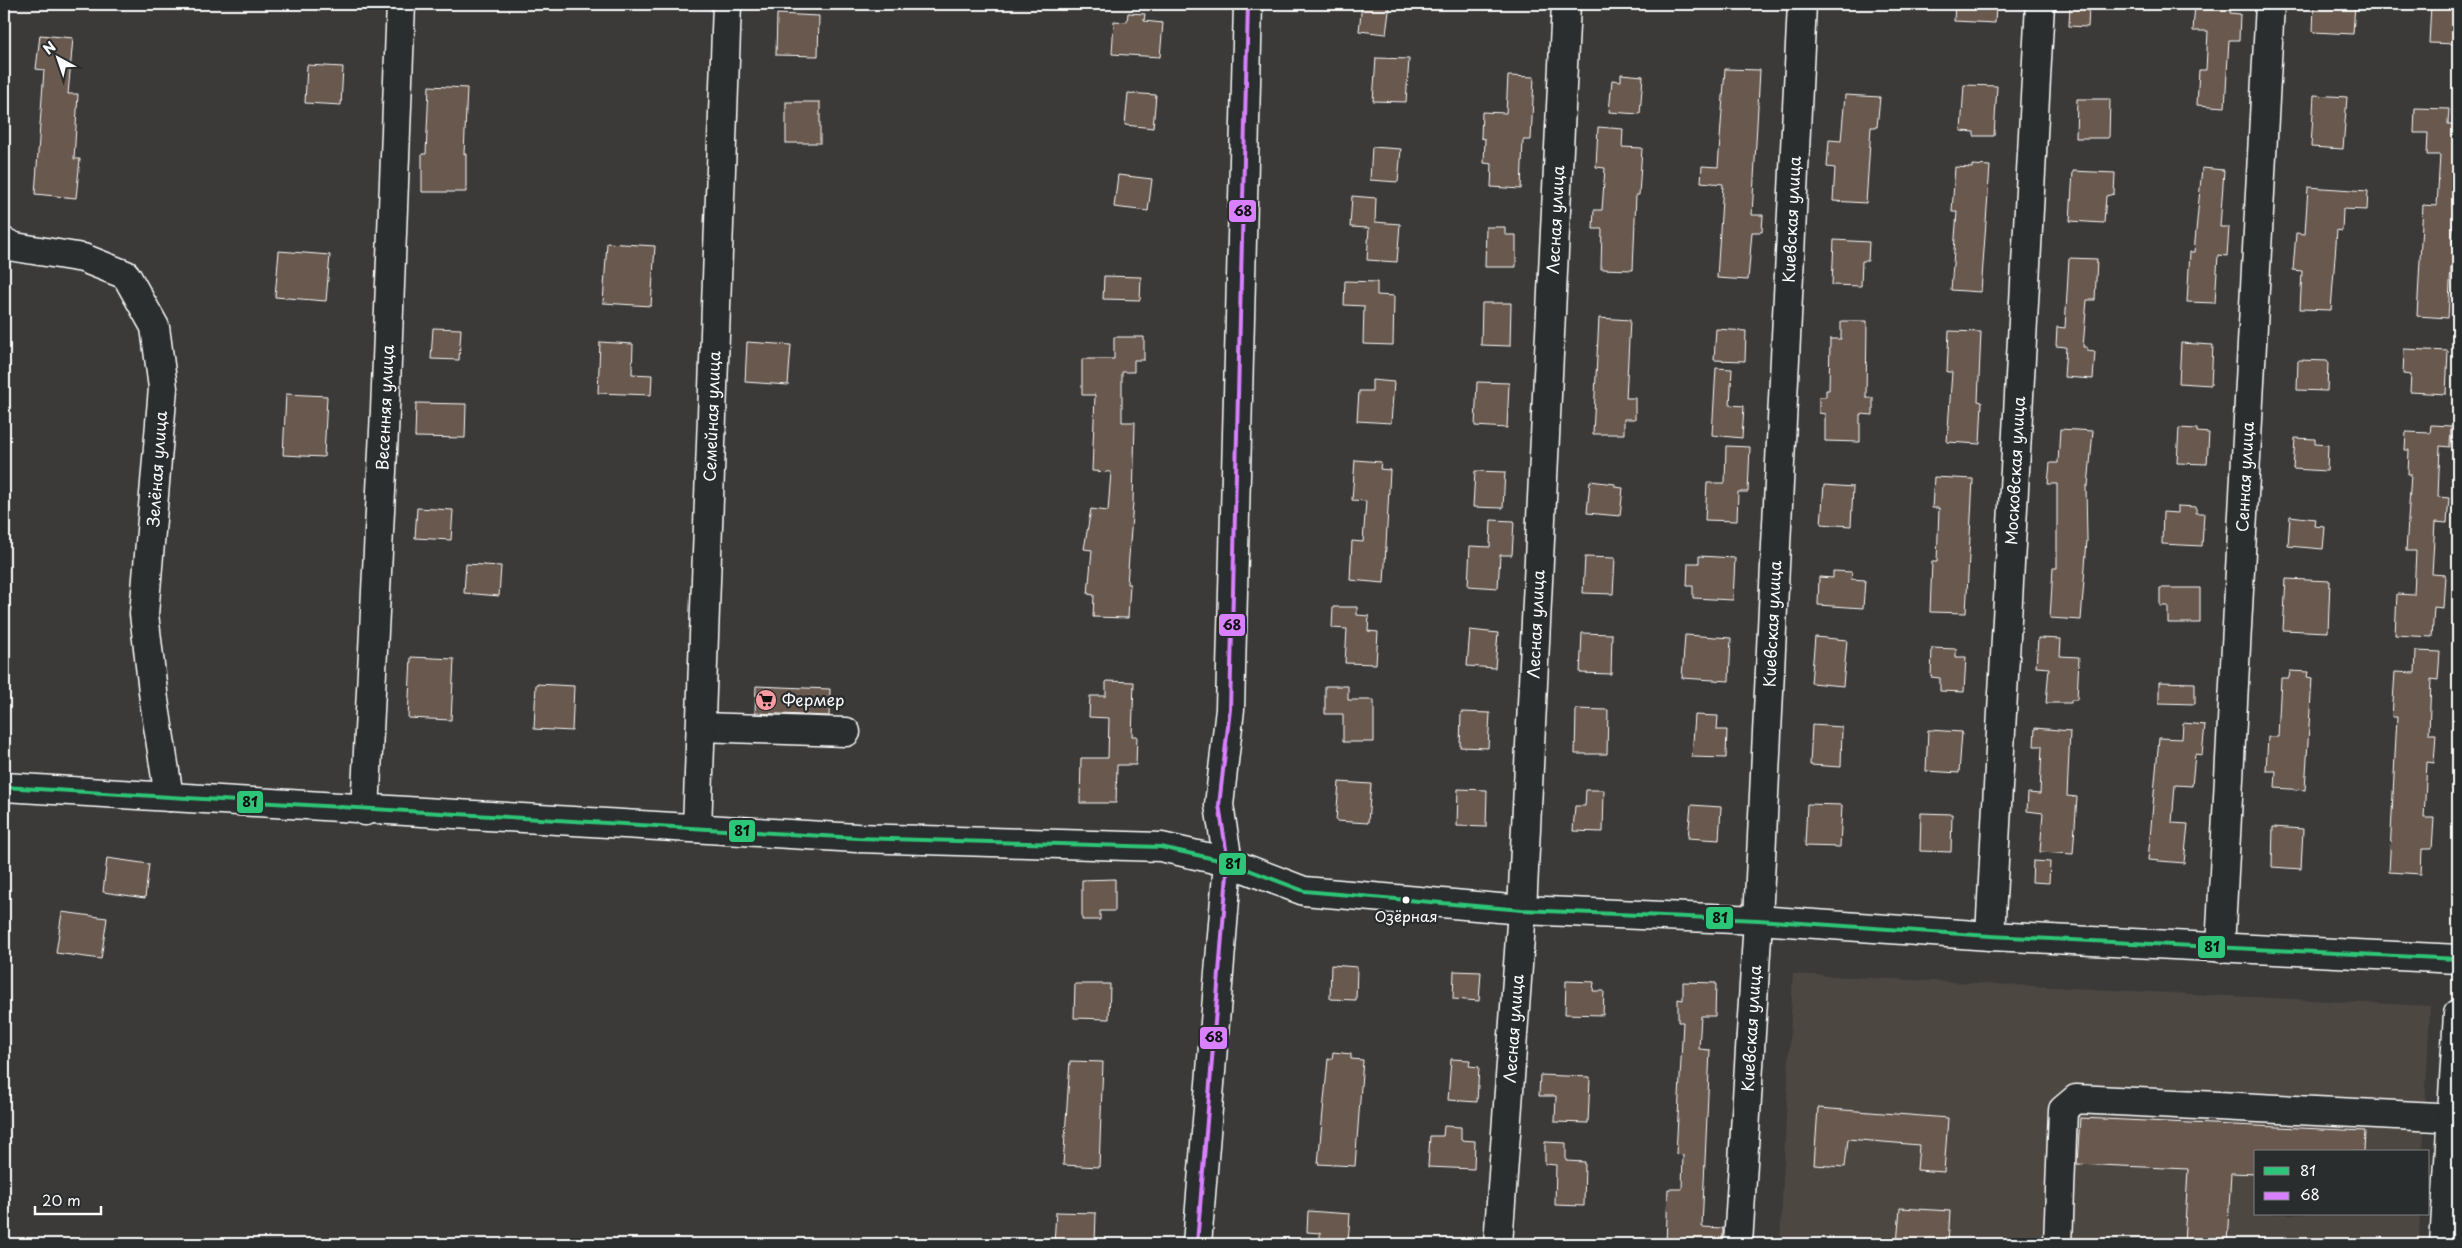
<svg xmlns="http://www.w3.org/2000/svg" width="2462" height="1248" font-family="'Playpen Sans',sans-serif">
  <rect width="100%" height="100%" fill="#3c3a38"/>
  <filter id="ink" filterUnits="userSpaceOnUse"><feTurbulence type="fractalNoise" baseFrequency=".02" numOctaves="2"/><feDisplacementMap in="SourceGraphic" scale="10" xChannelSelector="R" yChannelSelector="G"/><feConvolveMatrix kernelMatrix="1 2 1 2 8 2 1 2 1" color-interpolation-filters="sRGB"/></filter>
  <g filter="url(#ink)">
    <path fill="#4d4743" d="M1793,974L2430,1006L2423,1152H2256V1214H2420L2419,1244H1780Z"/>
    <g fill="#67584e" stroke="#fff">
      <path d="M1362,4H1390L1386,34L1359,31Z"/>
      <path d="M1955,4H1996L1995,23L1954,21Z"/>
      <path d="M2195,4H2231L2230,13L2240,14L2239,40H2229L2225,107L2197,105L2199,70H2206L2208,31H2193Z"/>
      <path d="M2314,4H2355L2353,34L2313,32Z"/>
      <path d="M2431,4H2458V44L2429,43Z"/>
      <path d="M2070,6L2089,7L2088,27L2069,26Z"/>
      <path d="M1128,13L1145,14L1144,21L1163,23L1160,57L1112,54L1114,21L1127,22Z"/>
      <path d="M777,14L819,16L818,56L776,55Z"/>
      <path d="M40,35L73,38L68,94H78L74,159H80L76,198L35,194L44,70L36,69Z"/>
      <path d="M1376,58L1409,59L1406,102L1373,101Z"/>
      <path d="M307,65L343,67L341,105L305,103Z"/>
      <path d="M1725,69L1760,70L1752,215H1763L1762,232H1752L1748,280L1717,278L1723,184L1701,182L1702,166L1718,167Z"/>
      <path d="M1621,74L1643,76L1640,114L1609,112L1612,80L1621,81Z"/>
      <path d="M1508,76L1534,77L1531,140H1523L1521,189L1491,187L1492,164L1484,163L1485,139L1481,138L1482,112L1506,113Z"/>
      <path d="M1964,85L1997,86L1994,136H1974V132L1961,131Z"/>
      <path d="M429,86L467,88L464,154H466V192H422V154H426Z"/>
      <path d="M1128,93L1156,95L1153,128L1125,125Z"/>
      <path d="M1845,95L1880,97L1877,127H1871L1866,203L1833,201L1835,168L1827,167L1829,140L1841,141Z"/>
      <path d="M2314,95L2347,97L2343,149L2311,147Z"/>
      <path d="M2077,99H2110L2109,138H2076Z"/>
      <rect x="786" y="102" width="34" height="41"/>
      <path d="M2415,108L2449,109L2448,124H2458L2456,178H2458V215L2454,214L2452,248L2458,249V267H2451L2448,318L2417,316L2423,205L2437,206L2440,155H2427L2428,133H2414Z"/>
      <path d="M1598,127L1623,129L1622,147L1642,148L1639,195H1636L1633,270L1601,269L1602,229H1593L1594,210H1602L1605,168L1596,167Z"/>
      <path d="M1372,147L1401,149L1398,182L1370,180Z"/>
      <path d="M1972,165L1990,166L1981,292L1951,290L1957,212H1952L1955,167L1972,168Z"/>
      <path d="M2202,168L2224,170L2220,227H2229L2227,256L2218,255L2215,303L2187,302L2190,252H2194Z"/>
      <path d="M2073,171L2115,173L2114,194L2106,196L2104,223L2070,221Z"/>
      <path d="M1118,175L1152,179L1148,211L1114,207Z"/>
      <path d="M2308,187L2368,191L2367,210L2343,209L2342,231L2337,230L2331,310L2300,309L2302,271L2293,270L2296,233L2305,234Z"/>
      <path d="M1352,196L1376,198L1375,222L1400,224L1397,262L1367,260L1369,228L1350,227Z"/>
      <path d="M1486,227H1505V235H1516V267H1485Z"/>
      <path d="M1834,240L1869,242L1868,261H1862L1861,286L1832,285Z"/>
      <path d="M607,243L655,246L651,306L603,303Z"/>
      <path d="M279,251L330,255L326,301L275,297Z"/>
      <path d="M2069,258L2097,259L2095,300H2087L2083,347H2087V351L2095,352L2093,379L2064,377L2066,347L2056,346L2057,327L2065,328Z"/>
      <path d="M1104,276L1141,277L1140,300L1103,299Z"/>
      <path d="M1345,281L1377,282V295L1394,296L1393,345L1363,344L1364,306L1344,305Z"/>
      <path d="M1482,303H1511L1510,346L1481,345Z"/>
      <path d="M1599,318L1630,320L1626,398H1635V419H1624V434H1593Z"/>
      <path d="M1841,321H1867L1866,398H1873V415L1860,414V442L1825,441V414L1819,413V397H1826V390H1829L1830,339H1841Z"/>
      <path d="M433,328L461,329L459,360L431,359Z"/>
      <path d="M1716,329L1746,331L1745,361L1714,360Z"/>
      <path d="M1949,331L1981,332L1978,401L1982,402L1980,444L1947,442L1952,372H1947Z"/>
      <path d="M1114,337H1144V360H1134V372H1122V422H1135L1133,502L1127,584H1130L1128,618L1093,617L1094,595L1088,594L1092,550L1084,549L1091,509L1108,511L1111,472L1092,471L1095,395H1082V359H1114Z"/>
      <path d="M600,342L633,344L632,374L652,375L651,395L598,393Z"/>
      <path d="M747,342L791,345L788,385L745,382Z"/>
      <path d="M2181,343L2213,345L2211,385L2179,383Z"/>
      <path d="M2404,349L2448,351L2446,394L2410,392L2411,375L2403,374Z"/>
      <path d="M2298,360L2328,361L2327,391L2297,390Z"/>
      <path d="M1716,368L1732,369L1730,405L1744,406L1742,438L1712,435Z"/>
      <path d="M1372,380L1394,382L1391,423L1357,421L1359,391H1372Z"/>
      <path d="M1477,382L1509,383L1507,428L1475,426Z"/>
      <path d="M286,394L327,396L324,457L283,455Z"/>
      <path d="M416,403L466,404L465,438L415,437Z"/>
      <path d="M2431,425L2451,426L2450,447L2440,446L2438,497L2449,498L2447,523L2435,522L2432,574L2445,575L2443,608L2434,607L2432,637L2395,635L2397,594L2414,595L2416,551H2406L2411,474H2408L2409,450H2405L2406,432L2430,433Z"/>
      <path d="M2179,428L2197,429V432L2209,433L2207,464L2177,463Z"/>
      <path d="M2060,429L2093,431L2088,486H2086L2087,540L2081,620L2050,618L2053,568H2057V484H2048L2050,463H2058Z"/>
      <path d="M2295,438L2315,439V444L2328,445L2327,471L2293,469Z"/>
      <path d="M1726,446L1750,447L1748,492H1738L1737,521L1705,520L1707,483H1725Z"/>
      <path d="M1355,460L1381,462L1380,469L1390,470L1384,583L1350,580L1352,541L1363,542L1366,501L1352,500Z"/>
      <path d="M1475,471L1505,472L1503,508L1473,507Z"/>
      <path d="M1934,477L1973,479L1966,613L1930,612L1932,562H1937L1939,508H1932Z"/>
      <path d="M1590,481L1615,484V487L1623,488L1620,516L1587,513Z"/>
      <path d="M1824,485L1853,487L1851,526L1821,524Z"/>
      <path d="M2178,506L2196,507V513H2204L2202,546L2162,544L2163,512L2178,513Z"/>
      <path d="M417,508L453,510L451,540L415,538Z"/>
      <path d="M2290,516L2315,519L2314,526L2325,527L2323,549L2288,546Z"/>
      <path d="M1491,520L1514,521L1512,555H1500L1498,588L1468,586L1470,546L1490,547Z"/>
      <path d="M1699,556L1735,558L1733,600L1693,598V586H1687L1688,563H1699Z"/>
      <path d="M1585,557L1615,558L1613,594L1583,593Z"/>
      <path d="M466,564L501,566L499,596L464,593Z"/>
      <path d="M1833,571L1852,572L1851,579L1865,580L1863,608L1818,605L1819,577L1833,578Z"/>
      <path d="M2286,579L2330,581L2328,632L2283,630Z"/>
      <path d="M2160,588H2200V623H2168V606H2160Z"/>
      <path d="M1333,607H1357V615L1369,616L1368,631L1378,632L1376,664L1345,663L1347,629L1332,628Z"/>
      <path d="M1470,630L1498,633L1495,668L1467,666Z"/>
      <path d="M1582,633L1612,634L1611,674L1580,673Z"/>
      <path d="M1685,635L1731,638L1729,681L1682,678Z"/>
      <path d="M1815,637L1847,640L1843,686L1811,683Z"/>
      <path d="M2038,638L2061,639L2060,656L2079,657L2077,700H2071V703H2046L2049,668L2036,667Z"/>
      <path d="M1932,648L1956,649V657H1966L1964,692L1940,691V678L1931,677Z"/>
      <path d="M2416,651L2440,652L2438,680L2431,679L2429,734H2436L2434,763L2427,762L2424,818H2434L2432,849H2422L2421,874L2389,872L2397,717H2392L2395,672L2415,673Z"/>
      <path d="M411,657L454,659L451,720L408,718Z"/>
      <path d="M2290,671L2308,672L2307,677L2312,678L2305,790L2275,788L2276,771H2266L2268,737H2278L2281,678H2289Z"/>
      <path d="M1106,681L1134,682L1132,736H1137L1136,765H1117L1116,803H1080L1081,758H1108L1109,718L1089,717L1090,696H1106Z"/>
      <path d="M2159,682L2195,683V704L2159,703Z"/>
      <path d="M536,684L574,686L572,731L534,729Z"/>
      <path d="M756,686L830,689L829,716L755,713Z"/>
      <path d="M1325,686H1348V700H1374V742H1343V714H1325Z"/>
      <path d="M1576,709L1608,710L1607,754H1575Z"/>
      <path d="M1461,712L1490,713L1488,748L1460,747Z"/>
      <path d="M1695,715L1718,716L1717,730H1727L1726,758L1692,757Z"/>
      <path d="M2183,723L2205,725L2202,755L2195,754L2192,786L2175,785L2172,823L2188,824L2184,863L2148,860L2159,738L2182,739Z"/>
      <path d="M1812,725L1842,727L1841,767L1810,765Z"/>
      <path d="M2035,728L2070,731L2067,796L2077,797L2073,854L2040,852L2043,813L2027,811L2028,793L2040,794L2042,746H2034Z"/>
      <path d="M1928,730L1962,732L1959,773L1926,771Z"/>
      <path d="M1339,782L1371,784L1368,823L1336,821Z"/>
      <path d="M1458,789L1487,790L1486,827L1457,826Z"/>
      <path d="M1586,790H1604L1603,832L1573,831L1575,806H1585Z"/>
      <path d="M1807,804L1842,805L1840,847L1805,846Z"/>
      <path d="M1691,805L1721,807L1719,840L1688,838Z"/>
      <path d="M1921,813L1952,814L1951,852L1920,851Z"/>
      <path d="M2273,827L2303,829L2301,869L2272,867Z"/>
      <path d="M107,858L149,864L145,898L103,892Z"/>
      <path d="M2033,861L2050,862L2049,883L2032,882Z"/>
      <path d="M1115,879V911H1100V920H1082V880Z"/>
      <path d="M62,912L107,918L101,959L56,953Z"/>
      <path d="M1331,965L1357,967L1356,1000L1330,999Z"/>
      <path d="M1454,971L1481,972L1479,1001L1453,999Z"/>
      <path d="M1566,981L1594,982L1593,991H1604L1603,1015L1565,1014Z"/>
      <path d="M1683,982L1716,983L1715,1016H1701L1699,1049L1710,1050L1702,1227L1723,1228V1244H1666L1668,1189H1682L1683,1155L1676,1154L1683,1022H1678V999L1683,1000Z"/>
      <path d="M1075,984H1110L1109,1019L1074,1018Z"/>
      <path d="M1333,1052L1351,1054V1059L1363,1060L1355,1166L1318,1164L1328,1059H1332Z"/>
      <path d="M1451,1059L1470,1060L1469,1066L1479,1067L1477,1102L1448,1100Z"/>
      <path d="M1070,1061L1103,1062L1099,1167L1063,1165Z"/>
      <path d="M1540,1075L1590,1077L1588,1123L1555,1122L1556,1096H1539Z"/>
      <path d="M1818,1108L1948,1118L1944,1172L1917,1170L1919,1145L1848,1139L1845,1167L1814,1165Z"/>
      <path d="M2080,1118L2365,1131L2364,1152H2256V1174L2231,1173L2227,1244H2184L2188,1169L2077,1164Z"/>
      <path d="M1444,1126L1461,1127V1140L1475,1141L1474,1169L1428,1167L1430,1136H1443Z"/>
      <path d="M1545,1142L1566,1143V1161L1585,1162L1584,1206L1555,1205L1556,1165L1545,1164Z"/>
      <path d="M1900,1208L1950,1211L1948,1244H1897Z"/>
      <path d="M1308,1211L1350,1214L1348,1244L1320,1243V1233L1307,1232Z"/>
      <path d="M1056,1212L1096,1213L1095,1244H1054Z"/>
    </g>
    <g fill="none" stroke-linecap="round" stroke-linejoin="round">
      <g stroke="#fff" stroke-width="31">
        <g id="minor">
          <path d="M4,242L15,247L83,258L126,275L155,327L163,388L144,614L154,700L169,797"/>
          <path d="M701,727L846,732"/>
          <path d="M4,787L857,838L1161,847L1228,862L1304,891L1522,910L1758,920L1990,936L2458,959"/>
          <path id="s1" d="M365,811L385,411L401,4"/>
          <path id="s2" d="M697,828L727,4"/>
          <path id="s3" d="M1990,936L2040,4"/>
          <path id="s4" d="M2220,948L2270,4"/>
          <path d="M1197,1244L1228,862L1219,805L1230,709L1248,4"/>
          <path id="s5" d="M1498,1244L1522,910L1566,4"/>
          <path id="s6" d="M1738,1244L1758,920L1802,4"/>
          <path d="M2058,1244L2063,1110L2076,1099L2458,1118"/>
          <path d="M2444,1244L2458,1014"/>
        </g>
      </g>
      <use href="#minor" stroke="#2a2d2e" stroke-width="28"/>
      <g stroke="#2a2d2e" stroke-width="8">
        <path id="bus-1" d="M4,787L857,838L1161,847L1228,862L1304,891L1522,910L1758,920L1990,936L2458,959"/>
      </g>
      <g stroke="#2a2d2e" stroke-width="8">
        <path id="bus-2" d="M1197,1244L1228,862L1219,805L1230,709L1248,4"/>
      </g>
      <use href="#bus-1" stroke="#2dc577" stroke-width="4"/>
      <use href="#bus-2" stroke="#d880ff" stroke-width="4"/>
    </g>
  </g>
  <defs>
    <g id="supermarket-disc" transform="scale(1.125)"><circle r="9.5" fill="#ff9aa2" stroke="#2a2d2e"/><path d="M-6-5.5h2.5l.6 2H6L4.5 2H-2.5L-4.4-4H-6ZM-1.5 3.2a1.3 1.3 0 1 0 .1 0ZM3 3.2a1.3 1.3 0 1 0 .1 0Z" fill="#111"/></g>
  </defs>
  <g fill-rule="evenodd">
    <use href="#supermarket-disc" x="766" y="700"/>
  </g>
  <circle fill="#fff" stroke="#2a2d2e" stroke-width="2" cx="1406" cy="900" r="4.5"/>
  <g text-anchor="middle" stroke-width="4.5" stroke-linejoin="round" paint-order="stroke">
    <g font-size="15" fill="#fff" stroke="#2a2d2e">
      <text x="1406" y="922">Озёрная</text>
    </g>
    <g font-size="16" fill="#fff" stroke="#2a2d2e">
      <text dy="6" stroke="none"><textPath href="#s5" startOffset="1026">Лесная улица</textPath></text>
      <text dy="6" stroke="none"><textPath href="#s6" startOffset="1026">Киевская улица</textPath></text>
      <text dy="6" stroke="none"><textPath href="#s1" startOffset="404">Весенняя улица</textPath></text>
      <text dy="6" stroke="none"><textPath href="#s2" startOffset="412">Семейная улица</textPath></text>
      <text transform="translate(157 469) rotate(-86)" y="6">Зелёная улица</text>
      <text dy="6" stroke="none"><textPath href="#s3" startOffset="466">Московская улица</textPath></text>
      <text dy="6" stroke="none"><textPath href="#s4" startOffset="472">Сенная улица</textPath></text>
      <text dy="6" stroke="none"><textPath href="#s5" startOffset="621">Лесная улица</textPath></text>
      <text dy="6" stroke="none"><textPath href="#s6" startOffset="621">Киевская улица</textPath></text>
      <text dy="6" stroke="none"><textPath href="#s5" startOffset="216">Лесная улица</textPath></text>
      <text dy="6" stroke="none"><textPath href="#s6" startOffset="216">Киевская улица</textPath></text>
    </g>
    <g font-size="16" fill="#fff" stroke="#2a2d2e" text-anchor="start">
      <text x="782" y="706">Фермер</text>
    </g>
  </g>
  <g stroke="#2a2d2e" stroke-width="2">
    <rect x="1228" y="199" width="29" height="24" rx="5" fill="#d880ff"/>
    <rect x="1218" y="613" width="28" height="24" rx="5" fill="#d880ff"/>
    <rect x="236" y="790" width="28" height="24" rx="5" fill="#2dc577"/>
    <rect x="728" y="819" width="28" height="24" rx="5" fill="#2dc577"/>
    <rect x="1218" y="852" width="29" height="24" rx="5" fill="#2dc577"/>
    <rect x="1705" y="906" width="29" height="24" rx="5" fill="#2dc577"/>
    <rect x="2197" y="935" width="29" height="24" rx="5" fill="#2dc577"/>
    <rect x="1199" y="1026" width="29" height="24" rx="5" fill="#d880ff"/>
  </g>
  <g font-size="14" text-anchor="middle" font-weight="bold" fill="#111">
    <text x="1243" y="216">68</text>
    <text x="1232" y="630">68</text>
    <text x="250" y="807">81</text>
    <text x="742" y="836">81</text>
    <text x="1233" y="869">81</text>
    <text x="1720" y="923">81</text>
    <text x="2212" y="952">81</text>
    <text x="1214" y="1042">68</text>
  </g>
  <rect width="2462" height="1248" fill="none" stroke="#2a2d2e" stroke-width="20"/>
  <rect x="10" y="10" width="2442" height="1228" fill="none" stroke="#fff" stroke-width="2" filter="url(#ink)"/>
  <rect x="2254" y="1150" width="175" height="65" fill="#2a2d2e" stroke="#7f8182"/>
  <rect x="2264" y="1167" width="25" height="8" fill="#2dc577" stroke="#7f8182"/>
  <text x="2300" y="1176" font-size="15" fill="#ffffff">81</text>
  <rect x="2264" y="1192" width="25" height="8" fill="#d880ff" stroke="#7f8182"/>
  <text x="2300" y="1200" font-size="15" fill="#ffffff">68</text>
  <g transform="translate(58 58) rotate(320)" stroke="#2a2d2e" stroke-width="4" paint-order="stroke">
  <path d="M0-4L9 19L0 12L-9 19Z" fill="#ffffff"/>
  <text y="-8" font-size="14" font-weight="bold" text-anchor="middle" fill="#ffffff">N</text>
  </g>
  <path d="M35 1206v8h66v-8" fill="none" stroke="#ffffff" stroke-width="2.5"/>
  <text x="42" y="1206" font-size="15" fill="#ffffff" stroke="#2a2d2e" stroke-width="4" paint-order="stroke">20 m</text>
</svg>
